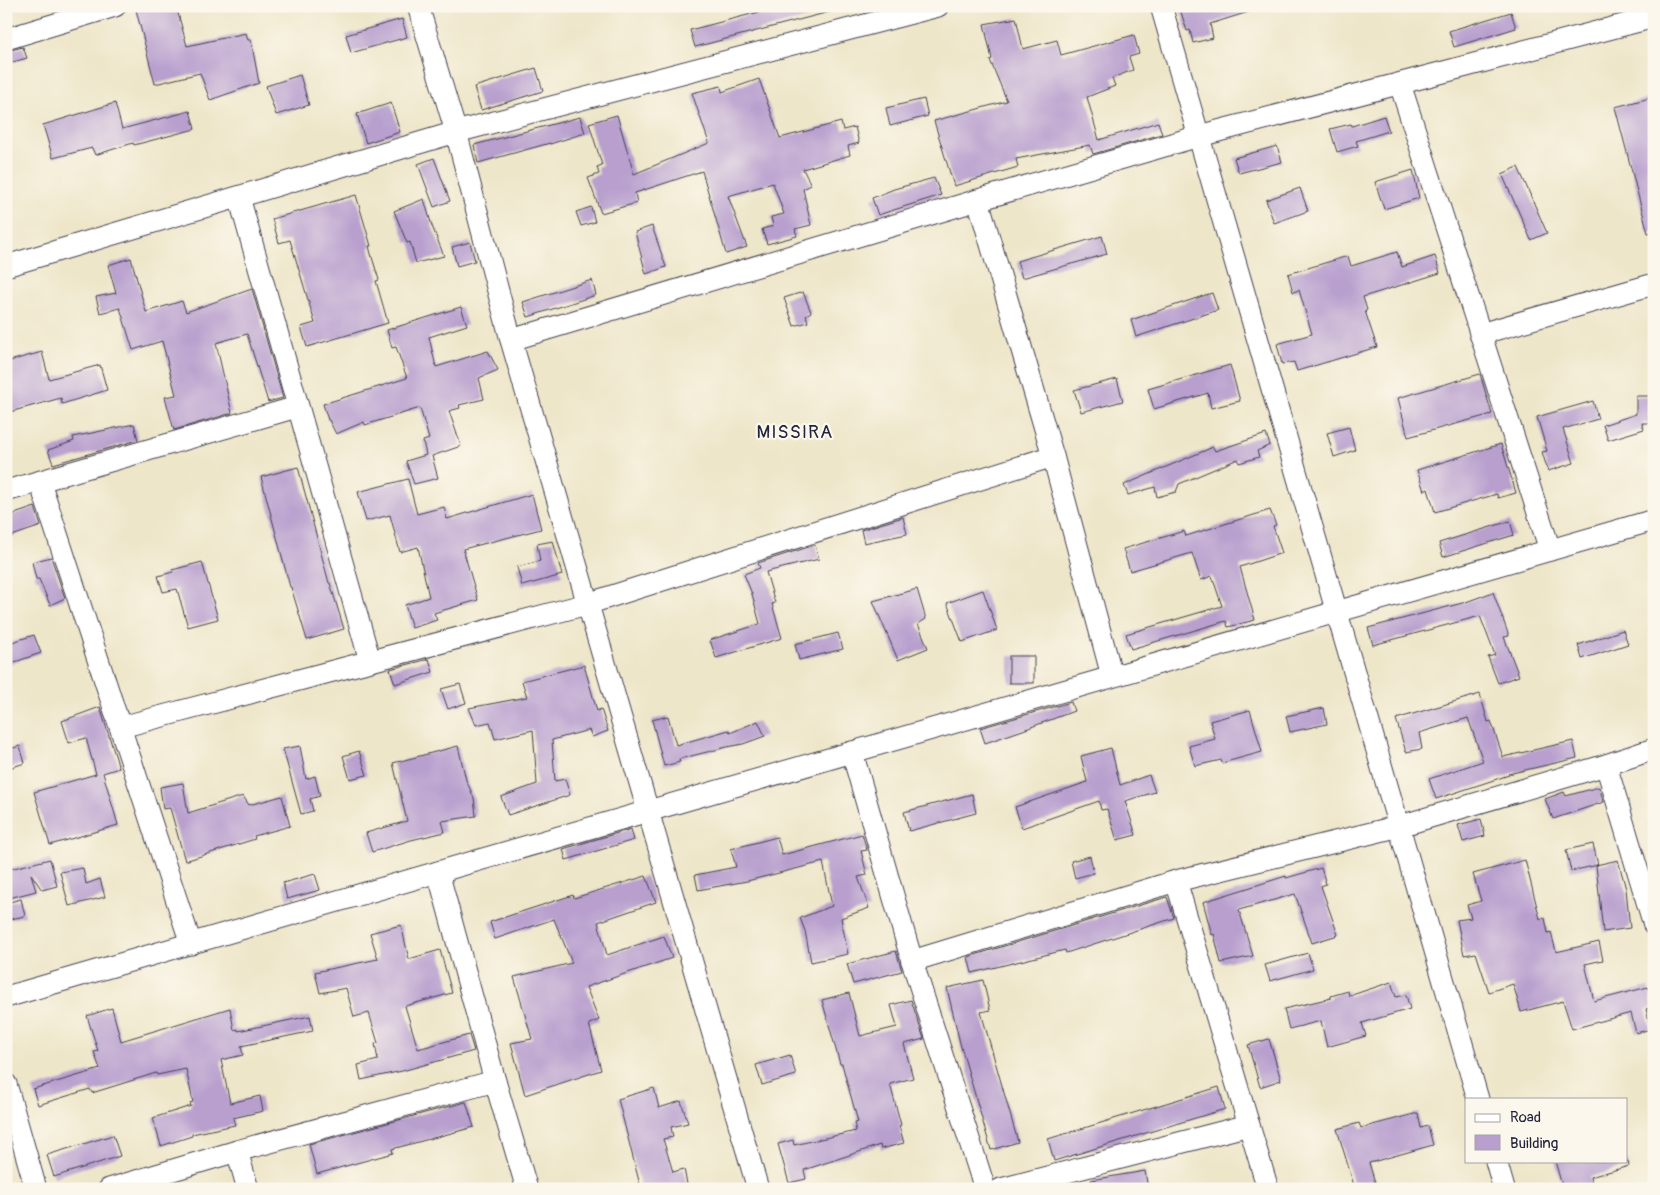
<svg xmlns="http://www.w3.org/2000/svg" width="1660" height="1195" font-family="Pangolin,sans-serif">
  <rect width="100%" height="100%" fill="#fbf7ec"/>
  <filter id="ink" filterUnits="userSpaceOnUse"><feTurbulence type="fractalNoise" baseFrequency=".02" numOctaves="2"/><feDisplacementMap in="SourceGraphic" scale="10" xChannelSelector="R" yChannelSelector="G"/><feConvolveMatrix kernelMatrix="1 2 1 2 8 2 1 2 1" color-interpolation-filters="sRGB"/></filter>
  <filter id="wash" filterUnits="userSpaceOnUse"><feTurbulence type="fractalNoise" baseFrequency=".0096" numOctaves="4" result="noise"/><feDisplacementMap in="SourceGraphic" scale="20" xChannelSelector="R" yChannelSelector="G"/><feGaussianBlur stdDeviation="1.12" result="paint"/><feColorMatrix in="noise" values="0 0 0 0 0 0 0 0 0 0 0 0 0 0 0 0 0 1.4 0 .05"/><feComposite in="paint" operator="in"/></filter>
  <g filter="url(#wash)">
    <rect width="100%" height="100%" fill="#eee6c9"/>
    <g id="blocks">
      <g fill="#b89fce">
        <path d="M135,6H176L187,46L246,33L248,40H251L259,83L210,100L200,73L155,84Z"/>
        <path d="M767,6H833V11L695,47L690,30L767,10Z"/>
        <path d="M1190,6H1254L1255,10L1210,24L1213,38L1193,43L1190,30L1187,31L1180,9Z"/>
        <path d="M1511,12L1516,28L1454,47L1449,31Z"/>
        <path d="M1016,18L1023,49L1057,40L1061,55L1134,35L1139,54L1129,57L1133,70L1112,78L1115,86L1087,97L1099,140L1158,122L1162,134L1093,154L1090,145L1016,159L1018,167L954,186L934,121L1007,101L990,60L992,59L984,24Z"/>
        <path d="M402,19L407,37L351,53L346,35Z"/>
        <path d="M23,47L27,58L6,64V51Z"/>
        <path d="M536,68L543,91L481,110L474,87Z"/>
        <path d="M300,75L309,105L276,115L266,86Z"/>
        <path d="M759,79L780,138L841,122L843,130L855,127L859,143L848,146L850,155L803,169L811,185L803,189L811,225L795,229L797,236L767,244L762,229L773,226L771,217L784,214L773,183L728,196L747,247L726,254L702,171L635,193L637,203L601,213L588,178L599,174L597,167L602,165L589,123L617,115L634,174L709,143L692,93L721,86L722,92Z"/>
        <path d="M1654,97V232L1648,233L1615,107Z"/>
        <path d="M924,99L928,116L890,126L886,108Z"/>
        <path d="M115,103L122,129L190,111L195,129L134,145L133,143L95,155L92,148L53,158L43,125Z"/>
        <path d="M391,103L400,132L366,143L357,114Z"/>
        <path d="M1384,116L1389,131L1356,141L1358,146L1337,152L1330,129L1351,124L1352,126Z"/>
        <path d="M580,117L585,133L550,144V143L478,163L474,145Z"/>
        <path d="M1277,146L1282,162L1239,173L1234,158Z"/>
        <path d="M434,158L450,201L434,207L418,164Z"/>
        <path d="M1518,167L1547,233L1531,240L1502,174Z"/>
        <path d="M1413,170L1419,198L1384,209L1375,182Z"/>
        <path d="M934,178L941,195L878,215L872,198L894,189Z"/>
        <path d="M1300,188L1308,211L1274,223L1266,200Z"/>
        <path d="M356,195L371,246H369L371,254L379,280L376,281L388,323L307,347L301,327L315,323L290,240L279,243L272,219Z"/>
        <path d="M424,199L432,226L444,256L416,263L410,242L407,243L394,211Z"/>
        <path d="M591,207L595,222L581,226L576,212Z"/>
        <path d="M652,226L666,267L646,274L635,232Z"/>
        <path d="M1102,236L1107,254L1022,278L1017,261Z"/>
        <path d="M470,242L475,261L457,266L452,247Z"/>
        <path d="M1397,252L1402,267L1435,256L1440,273L1363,297L1367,310L1365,311L1377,347L1297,371L1294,362L1282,364L1277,344L1312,334L1299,290L1293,292L1288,274L1348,256L1351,266Z"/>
        <path d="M131,258L146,312L182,301L186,312L252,289L283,398L268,402L247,334L216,343L232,413L174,430L165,397L176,395L162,341L133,350L120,308L100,313L96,297L116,293L108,265Z"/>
        <path d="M592,280L596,295L528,317L523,302Z"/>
        <path d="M803,292L811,312L806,315L808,322L794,326L784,298Z"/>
        <path d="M1212,293L1218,310L1136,337L1131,320Z"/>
        <path d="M461,307L467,325L429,337L436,367L488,351L498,370L479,378L484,399L459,405L460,408L449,411L461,446L432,456L438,478L414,484L406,461L426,455L423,441L429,439L420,408L365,425L364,422L336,434L329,420H328L323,404L407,378L396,347L392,348L387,330Z"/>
        <path d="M42,352L49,379L100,365L107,390L62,404L61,398L6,413V362Z"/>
        <path d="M1230,365L1240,401L1211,408L1208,393L1154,409L1148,389Z"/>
        <path d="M1480,374L1492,414L1408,437L1398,398Z"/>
        <path d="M1117,379L1123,401L1081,412L1074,390Z"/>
        <path d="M1636,396H1654V423H1642L1644,429L1608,440L1603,425L1636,414Z"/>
        <path d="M1593,401L1598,419L1563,429L1574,463L1548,471L1542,452L1547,451L1537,417Z"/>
        <path d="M134,424L138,440L53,464L48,450L74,441L73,437Z"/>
        <path d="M1349,427L1355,450L1334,457L1327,433Z"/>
        <path d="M1266,434L1270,445L1257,451L1259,457L1239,463L1238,459L1179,484L1176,492L1157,497L1155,487L1128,495L1124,485L1213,447L1215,451Z"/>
        <path d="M1501,444L1516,493L1498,498L1497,494L1435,512L1428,489L1424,491L1417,470Z"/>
        <path d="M298,467L329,583H330L344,629L307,640L291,587H290L261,477Z"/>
        <path d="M408,479L417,514L444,507L447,519L532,494L541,529L463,549L478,600L434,613L437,620L412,628L405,605L429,597L418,547L400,552L390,515L366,521L358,492Z"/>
        <path d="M35,507L41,526L6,538V517Z"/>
        <path d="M1270,510L1276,525L1273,526L1282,553L1240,567L1255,620L1228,627L1226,621L1131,649L1126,634L1222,606L1212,576L1201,580L1192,553L1130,571L1123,549L1184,531L1186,536Z"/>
        <path d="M903,517L907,534L864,543L861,530Z"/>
        <path d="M1510,521L1514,535L1443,557L1439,543Z"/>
        <path d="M553,541L562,575L522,586L517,567L540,561L537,544Z"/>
        <path d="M815,545L819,559L766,572L775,603L772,604L782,638L716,658L710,640L760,624L752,594L744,574L760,568L758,563Z"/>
        <path d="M51,557L65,598L50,605L39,579H36L32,562Z"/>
        <path d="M202,562L218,619L188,627L177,589L163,592L158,576L173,572L172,570Z"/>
        <path d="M917,589L926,619L918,624L928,648L898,660L873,601Z"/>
        <path d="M983,590L997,630L962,642L947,603Z"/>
        <path d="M1493,592L1509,636L1504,637L1519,676L1498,683L1488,657L1495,655L1480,616L1373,645L1368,628L1466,602Z"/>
        <path d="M1623,630L1628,644L1582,659L1578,645Z"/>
        <path d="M838,633L843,649L799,660L795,644Z"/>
        <path d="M34,635L41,653L6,665V644Z"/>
        <rect x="1009" y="656" width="25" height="27"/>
        <path d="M429,659L433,672L395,684L390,669Z"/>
        <path d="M584,665L597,711L601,709L608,731L592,737L589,730L552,740L555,781L565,779L570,795L508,815L501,797L537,784L533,730L495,739L490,722L476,725L469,708L527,697L522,681Z"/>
        <path d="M460,684L466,703L448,709L441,689Z"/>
        <path d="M1480,694L1488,722L1491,721L1503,757L1573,741L1577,758L1508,774L1509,775L1436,799L1429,779L1483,761L1468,718L1419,733L1422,749L1406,752L1396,719Z"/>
        <path d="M1071,702L1074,711L1023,730L985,743L980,728Z"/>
        <path d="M100,707L119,768L103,773L118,825L50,845L34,792L96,774L86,738L69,743L62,721Z"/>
        <path d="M1324,708L1327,724L1290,732L1286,716Z"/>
        <path d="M1250,710L1262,752L1222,763L1221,760L1195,766L1189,746L1215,739L1210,721Z"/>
        <path d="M668,716L676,745L729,730L730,733L758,721L765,736L743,744L727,747L679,759L680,762L664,766L652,720Z"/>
        <path d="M20,746L25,763L6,769V750Z"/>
        <path d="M300,746L306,779L315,776L320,796L310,799L313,811L301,814L283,749Z"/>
        <path d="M458,746L466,780L474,798L476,816L442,821L445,832L411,840L372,852L366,833L407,821L393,763Z"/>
        <path d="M1111,748L1120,785L1149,775L1155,792L1125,801L1136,835L1117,840L1107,809L1101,810L1099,801L1022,828L1015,807L1087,782L1081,756Z"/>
        <path d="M359,751L367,775L350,779L343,756Z"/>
        <path d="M183,783L188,813L243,796L249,805L282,796L290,826L254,836L255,839L185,861L170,808L163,809L160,787Z"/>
        <path d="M1599,787L1604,802L1553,819L1545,799L1564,792L1566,796Z"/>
        <path d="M972,794L976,813L909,831L904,812Z"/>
        <path d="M1481,819L1485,836L1463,842L1458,825Z"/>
        <path d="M631,829L634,840L566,860L563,849Z"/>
        <path d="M862,834L867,850L861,851L867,875L858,877L869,908L841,918L848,954L811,962L805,931L800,918L832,906L823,862L747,881L698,890L695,875L736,867L731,849L777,837L782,855Z"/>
        <path d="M1593,844L1598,865L1571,871L1566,850Z"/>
        <path d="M1090,856L1094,873L1075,878L1071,861Z"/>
        <path d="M50,859L57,886L42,890L31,874L36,891L9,898L6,886V870Z"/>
        <path d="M1525,860L1540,919L1545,918L1548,933L1551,932L1556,952L1599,942L1603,960L1585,964L1594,1001L1648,987L1653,1008L1646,1009L1651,1029L1636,1033L1631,1013L1572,1029L1563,1001L1521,1012L1513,984L1489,992L1476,953L1464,955L1457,920L1471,918L1467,905L1481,901L1473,874Z"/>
        <path d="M1618,860L1626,889L1630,928L1603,932L1596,865Z"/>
        <path d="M83,868L86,884L100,879L105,897L69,906L60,872Z"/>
        <path d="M1321,868L1326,884L1321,886L1338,935L1312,943L1295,894L1239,910L1253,956L1221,963L1214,934L1212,935L1203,902L1286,876V878Z"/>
        <path d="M315,874L320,890L287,899L283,883Z"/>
        <path d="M646,876L656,902L598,922L607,955L664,936L672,958L586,987L599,1020L589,1024L601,1070L525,1095L511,1043L532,1039L514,977L572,963L554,919L495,939L490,922L573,895L574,898Z"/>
        <path d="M1167,897L1174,918L1066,953L1065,950L972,973L968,957Z"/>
        <path d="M21,899L25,916L6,920V903Z"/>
        <path d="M401,925L409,959L440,950L452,993L405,1006L418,1049L469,1035L474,1051L402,1071L361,1080L358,1065L378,1060L375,1044L378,1043L369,1013L354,1017L346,988L320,993L315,972L378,959L370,933Z"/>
        <path d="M896,951L902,971L853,984L847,964Z"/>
        <path d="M1308,953L1313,969L1270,981L1265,965Z"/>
        <path d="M983,980L990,1010L981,1012L1018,1142L991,1150L960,1043L947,988Z"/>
        <path d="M1391,982L1396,997L1406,995L1410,1009L1362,1023L1366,1036L1327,1047L1321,1021L1289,1029L1284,1009L1331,998V996L1348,991L1349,996Z"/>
        <path d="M849,993L860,1036L897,1027L891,1005L911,1000L924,1039L904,1044L913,1078L890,1084L901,1125L899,1126L904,1143L881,1149L880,1145L804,1170L806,1179L789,1183L778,1144L793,1140L794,1145L856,1131L854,1123L858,1122L842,1064H840L822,1000Z"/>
        <path d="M112,1008L121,1041L230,1008L234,1030L238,1029V1031L310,1016L313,1031L241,1046L243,1055L221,1060L230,1103L260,1096L263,1111L233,1118L235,1125L192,1134V1136L161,1146L153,1118L191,1106L190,1103L193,1102L186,1069L157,1075L156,1073L92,1093L90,1089L38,1105L33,1089L100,1069L94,1052L98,1051L87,1016Z"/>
        <path d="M1269,1039L1281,1080L1260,1087L1248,1045Z"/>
        <path d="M790,1055L796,1075L762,1085L756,1065Z"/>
        <path d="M1219,1087L1225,1109L1054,1161L1048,1139Z"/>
        <path d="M654,1088L659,1108L681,1101L688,1123L671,1127L673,1137L663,1139L673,1172L684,1169L688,1189H641L618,1099Z"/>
        <path d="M466,1102L474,1127L392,1149L393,1153L317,1174L309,1144Z"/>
        <path d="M1418,1113L1421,1128L1428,1126L1433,1145L1369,1163L1377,1189H1355L1337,1129L1359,1123L1361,1128Z"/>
        <path d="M113,1135L120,1156L54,1177L47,1155Z"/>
        <path d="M1555,1161H1628L1629,1166L1590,1177L1592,1184L1577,1189H1563Z"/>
        <path d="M1145,1171L1148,1189H1092L1091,1180Z"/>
      </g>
    </g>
  </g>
  <g filter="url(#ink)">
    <use href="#blocks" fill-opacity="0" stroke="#413f50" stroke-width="1"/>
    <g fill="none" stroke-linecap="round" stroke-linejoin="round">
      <g stroke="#413f50" stroke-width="23">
        <g id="street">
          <path d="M418,6L456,132L511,340L758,1189"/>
          <path d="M1161,6L1478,1099"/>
          <path d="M6,39L115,6"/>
          <path d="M1400,84L1550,550"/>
          <path d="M239,197L370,661"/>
          <path d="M978,200L1053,456L1112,676"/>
          <path d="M6,266L456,132L938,6"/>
          <path d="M1480,334L1654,284"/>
          <path d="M511,340L978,200L1199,136L1654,17"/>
          <path d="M40,482L191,944"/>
          <path d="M6,491L297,407"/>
          <path d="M121,727L587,604L1053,456"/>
          <path d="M852,752L912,961L985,1189"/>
          <path d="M1606,765L1654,925"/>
          <path d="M438,872L495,1081L527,1189"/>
          <path d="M1176,881L1268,1189"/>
          <path d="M912,961L1176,881L1400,826L1606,765L1654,749"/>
          <path d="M6,997L1654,520"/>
          <path d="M6,1084L36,1189"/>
          <path d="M237,1151L248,1189"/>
          <path d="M1496,1161L1504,1189"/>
          <path d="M109,1189L237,1151L495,1081"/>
          <path d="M1001,1189L1249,1125"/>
        </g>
      </g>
      <use href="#street" stroke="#fff" stroke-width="21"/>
    </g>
  </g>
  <g text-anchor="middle" stroke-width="4.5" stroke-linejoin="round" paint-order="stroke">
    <g font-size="19" letter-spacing="1" fill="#22223b" stroke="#fbf7ec">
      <text x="795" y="438">MISSIRA</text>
    </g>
  </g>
  <rect width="1660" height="1195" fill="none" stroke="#fbf7ec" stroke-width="25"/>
  <rect x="1465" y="1098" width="162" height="65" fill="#fbf7ec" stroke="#a4a2a5"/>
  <rect x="1475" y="1114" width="25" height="8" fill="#ffffff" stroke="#a4a2a5"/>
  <text x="1510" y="1122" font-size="15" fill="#22223b">Road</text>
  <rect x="1475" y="1135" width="25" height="15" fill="#b89fce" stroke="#a4a2a5"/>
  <text x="1510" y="1148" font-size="15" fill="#22223b">Building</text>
</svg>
